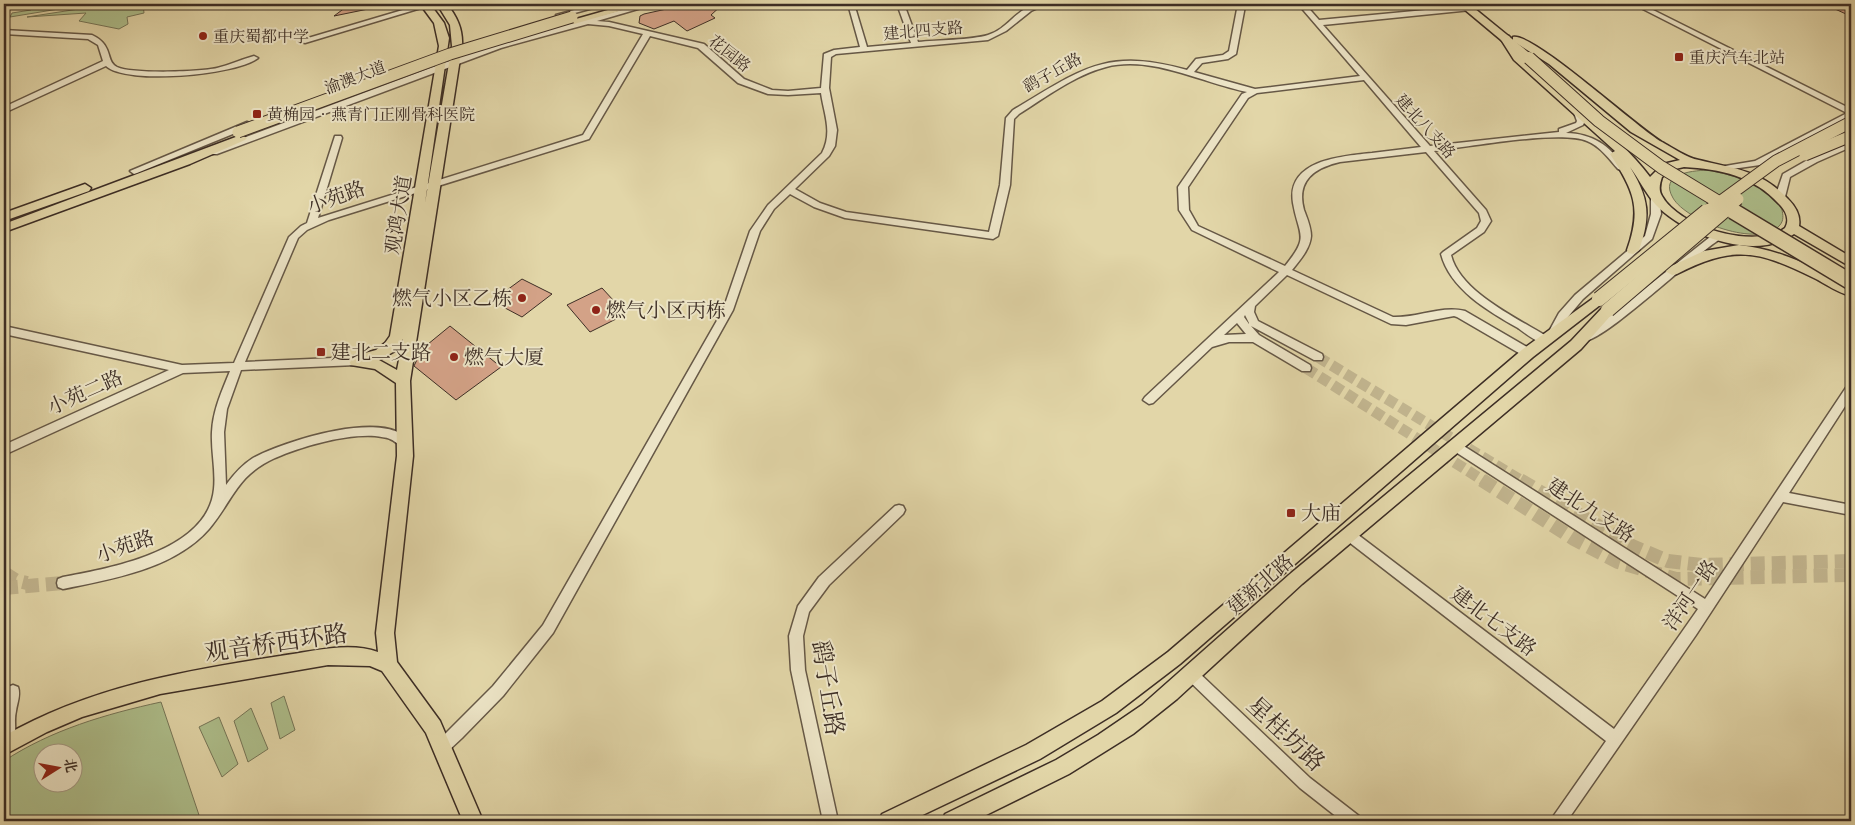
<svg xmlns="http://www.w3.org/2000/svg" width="1855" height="825" font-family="'Libre Bodoni','Noto Serif SC',serif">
  <rect width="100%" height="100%" fill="#e2d6a8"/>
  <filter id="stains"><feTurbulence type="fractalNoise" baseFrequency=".004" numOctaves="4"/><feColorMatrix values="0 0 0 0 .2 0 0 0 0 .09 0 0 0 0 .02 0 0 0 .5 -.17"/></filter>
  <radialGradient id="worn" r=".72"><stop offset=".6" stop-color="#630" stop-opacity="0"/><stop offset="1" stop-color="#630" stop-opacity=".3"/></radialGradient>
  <g fill="#aebf8c" stroke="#767658" fill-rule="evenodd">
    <path d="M33,4H89L10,17L12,13L31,10Z"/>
    <path d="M111,4H143L144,13L127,17L128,24L119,29L79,21L86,13L27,17Z"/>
    <path d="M1707,170C1729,174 1774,185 1782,210C1783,215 1784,220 1780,225C1760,249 1686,221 1673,198C1659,174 1690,171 1707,170Z"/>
    <path d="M284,696L295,730L280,739L271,703Z"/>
    <path d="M161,702L201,821H4V761C51,730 106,714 161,702ZM72,752V782H42V752Z"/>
    <path d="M251,708L268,749L248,762L234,721Z"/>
    <path d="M219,717L238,764L222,777L199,727Z"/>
  </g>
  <g fill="#d3a287" stroke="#3d2e25">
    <path d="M350,4H377L378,7L334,16Z"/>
    <path d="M689,4H723L711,15L715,18L687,31L674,21L654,29L639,23L640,16L644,14Z"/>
    <path d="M1824,4H1851V12L1846,14Z"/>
    <path d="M522,279L552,294L522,317L492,301Z"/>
    <path d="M602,288L626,314L590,332L567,305Z"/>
    <path d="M450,326L501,367L456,400L414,366L422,349Z"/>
  </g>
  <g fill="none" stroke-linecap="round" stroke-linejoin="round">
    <g stroke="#c1b48e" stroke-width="11" stroke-dasharray="11 5" stroke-linecap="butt">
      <path d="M1318,357L1522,481"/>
      <path d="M1306,368L1484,481"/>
    </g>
    <g stroke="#c1b48e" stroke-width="14" stroke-dasharray="14 7" stroke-linecap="butt">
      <path d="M1482,480L1574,539L1618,562L1676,579L1851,575"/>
      <path d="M1520,480L1632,546L1668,561L1702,565L1851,561"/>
      <path d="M4,573L15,580L27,583"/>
      <path d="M4,588L63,583"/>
    </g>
    <g stroke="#665846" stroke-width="3">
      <g id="minor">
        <path d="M423,4L431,5L305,43L298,41Z"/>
        <path d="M596,4H608L560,17L556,15Z"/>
        <path d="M644,4H655L597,21L609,22L704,44L744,79L772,90L788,91L821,88L824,54L834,50L860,47L848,4H871L867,6L855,7L867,47L911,43L897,4H904L918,42C936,40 972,40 988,35C1013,27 1015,4 1047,4L1031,11L1006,31L988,40L836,54L831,57L829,88L837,130L835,146L829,156L795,189L820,203L846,212L989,232L1000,185L1006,118L1013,110C1081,70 1105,47 1187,70L1196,59L1223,55L1229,51L1238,4H1248L1245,6L1236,54L1228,59L1202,63L1194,72L1255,89L1360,76L1298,4H1305L1319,20L1468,6H1471V10L1323,25L1430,146L1559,132V129L1576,123L1577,121L1574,113L1578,110L1582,113L1585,121L1583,125L1566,133C1594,134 1608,145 1625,167L1621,170L1618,169C1609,159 1600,146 1587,141C1560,130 1467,147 1434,151L1486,210L1491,221L1484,232L1451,255C1460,292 1517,318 1548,337L1547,335L1559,313L1575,295L1645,236L1651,214V189L1654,188L1659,191L1661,214L1652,239L1583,299L1567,318L1556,338H1549V343L1545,344C1535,341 1526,334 1518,328C1488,311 1450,289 1441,254L1443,252L1477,228L1481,221L1479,213L1426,152L1340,162C1314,168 1296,181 1304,210C1307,218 1311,227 1311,236C1310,249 1300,260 1292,270L1393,317C1417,318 1442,305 1465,311L1532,350L1533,353L1532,356H1524L1457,317L1454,316L1406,325L1391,324L1287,275L1255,306L1254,312L1258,321L1322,354L1323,357L1322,360H1314L1251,326L1259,335L1310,365L1311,368L1310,371H1302L1253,342H1229L1212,347L1153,403L1149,404L1143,400L1145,397L1279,272L1192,230L1179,210L1178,187L1242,94L1247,92C1202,83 1152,55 1106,67C1075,75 1046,97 1019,114L1014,119L1010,185L998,236L993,239L845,218L814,207L790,194L774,209L760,231L733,310L553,633L503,696L462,738L447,752L442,754L437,752L435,747L437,742L493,686L543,625L723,310L750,231L768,205L822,153C833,132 824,114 821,93L788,95L768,94L738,83L698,48L650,36L589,139L329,220L307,230L298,238L245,362L356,357L361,361L356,365L241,370L227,409L224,432L226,485C234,474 242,465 253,458C282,442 390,406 412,444L410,447C401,450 398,442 390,439C386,437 380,437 375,436C345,434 303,446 275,458C236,476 234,499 209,529C174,569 112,579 63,589L58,587L57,583L58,579L63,577C111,568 208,551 214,489C216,471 211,451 212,432C213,410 222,391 230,371L183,373L4,455V445L169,370L4,334V326L182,365L234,363L289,237L301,226L307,223L335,136H341L342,138L318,218L583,135L643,34L609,26L588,24L501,48L217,154H211V150L495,44ZM1364,80L1421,147C1405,149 1388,151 1372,153C1342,156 1286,160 1293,203C1299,237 1310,235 1285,266L1198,226L1189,210L1188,187L1248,98L1257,93ZM1245,315L1249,323V324L1244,317ZM1237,323L1246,334L1224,335Z"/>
        <path d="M1633,4H1641L1851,109V117L1760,165L1725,170V166L1755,161L1847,113Z"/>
        <path d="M4,30L92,35C114,45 105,61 117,67C132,74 199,72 217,68C230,65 242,59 254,56L258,58C236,75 126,85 106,66L4,113V107L103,61L98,45L88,39L4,34Z"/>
        <path d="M247,122L250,123V127L137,173L134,174L130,171Z"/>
        <path d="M1851,141V147L1817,162L1790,177L1785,197L1783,199H1777L1775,197L1783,174L1811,158Z"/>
        <path d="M1719,233L1724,236L1722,238C1698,251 1600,346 1582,341L1581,338L1582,335L1614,313L1710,237Z"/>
        <path d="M1851,385V397L1789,493L1851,505V515L1783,502L1696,635L1567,821H1550L1606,741L1345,539L1343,535L1345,531L1349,530L1353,531L1614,729L1698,609L1451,449L1449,446L1451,443H1459L1705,599L1847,386Z"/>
        <path d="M899,505L903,506L905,510L903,514L829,585L809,612L803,636L805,670L838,821H823L791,670L789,636L798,606L819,577L895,506Z"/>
        <path d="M1191,668L1196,670L1310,778L1359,816L1361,821H1342L1300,788L1186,678L1184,674L1186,670Z"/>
        <path d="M13,685L18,687C21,695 17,703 16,711C13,723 18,737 13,748L8,750L4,748V702L8,687Z"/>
      </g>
    </g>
    <g stroke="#3d2e25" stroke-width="3">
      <g id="major">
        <path d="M420,4H430L444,23L449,38L425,203L452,46L450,25L437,4H447C457,17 463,29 462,46L410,381L413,456L394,633L397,662L440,721L483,821H463L426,733L382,671L370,666L328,665L160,694L82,717L47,732L4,755V736C90,687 183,671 280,656C311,652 348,641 378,652L376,633L397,456L396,383L375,369L351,365L349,361L351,357L376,350L385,343L390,336L439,46L434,23ZM403,339L397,370L379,360L395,351Z"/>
        <path d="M629,4H644L574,24L569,21Z"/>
        <path d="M1505,35L1509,36C1546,91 1610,123 1650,177L1663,164L1680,160L1631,132L1549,64L1513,41V37C1533,32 1636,127 1662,142C1673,148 1687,158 1699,160C1735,169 1761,170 1788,199C1795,206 1801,215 1799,226L1851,257V267L1794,234C1756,262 1686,236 1656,205C1646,194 1639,179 1630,167C1649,198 1651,216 1639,250L1633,254L1628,253L1627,250C1642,208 1634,191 1610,154L1615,151L1514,60L1500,38ZM1684,167C1720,169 1754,176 1779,204C1786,211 1790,220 1785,228C1755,250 1679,227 1662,196C1658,190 1660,183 1662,177L1671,170Z"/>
        <path d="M241,135L247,138L245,140L190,164L4,232V224Z"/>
        <path d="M85,184L91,188L89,191L4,221V213Z"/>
        <path d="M1739,245C1780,249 1815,268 1851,286V296C1838,293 1826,284 1814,278C1758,250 1733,245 1677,274L1672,275L1665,271L1667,268L1704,251Z"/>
        <path d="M1599,294L1604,296L1606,299L1604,302L1533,357L1180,664L1116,713L1040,759L910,821H879L882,814L1026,745L1102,701L1168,652L1523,349Z"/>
        <path d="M1608,305L1613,307L1615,310L1613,313L1581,349L1302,584L1177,699L1133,734L1069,774L974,821H942L945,814L1056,760L1098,735L1142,705L1290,574L1571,341L1603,307Z"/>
      </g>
    </g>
    <g stroke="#3d2e25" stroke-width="3">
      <path id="highway" d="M1458,4H1469L1533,56V60H1525Z"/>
    </g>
    <use href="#minor" fill="#ece4c6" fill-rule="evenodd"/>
    <use href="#major" fill="#e2d6a8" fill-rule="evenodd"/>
    <use href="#highway" fill="#e2d6a8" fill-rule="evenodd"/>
    <g stroke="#3d2e25" stroke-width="13" stroke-linecap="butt">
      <g id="major-bridge-far1">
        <path d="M238,132L450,54L572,17"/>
        <path d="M1805,155L1851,136"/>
        <path d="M1706,212L1776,161L1851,122"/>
        <path d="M1723,212L1738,199"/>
      </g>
    </g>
    <g stroke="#3d2e25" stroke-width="16" stroke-linecap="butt">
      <g id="major-bridge">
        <path d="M1599,299L1707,211"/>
        <path d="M1608,310L1724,211"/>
      </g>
    </g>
    <g stroke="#3d2e25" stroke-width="14" stroke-linecap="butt">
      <path id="highway-bridge-far1" d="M1529,58L1599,121L1661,167L1735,212"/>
    </g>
    <g stroke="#3d2e25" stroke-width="18" stroke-linecap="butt">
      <path id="highway-bridge" d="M1733,211L1851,282"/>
    </g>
    <use href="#major-bridge-far1" stroke="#e2d6a8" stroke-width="11"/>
    <use href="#major-bridge" stroke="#e2d6a8" stroke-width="14"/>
    <use href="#highway-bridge-far1" stroke="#e2d6a8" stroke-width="12"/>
    <use href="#highway-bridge" stroke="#e2d6a8" stroke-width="15"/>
  </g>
  <g fill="#8f2418" stroke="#ece4c6" stroke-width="2">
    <circle cx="203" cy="36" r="5"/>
    <rect x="1674" y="52" width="10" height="10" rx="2.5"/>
    <rect x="252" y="109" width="10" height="10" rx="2.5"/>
    <circle cx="522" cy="298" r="5"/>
    <circle cx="596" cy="310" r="5"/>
    <rect x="316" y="347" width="10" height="10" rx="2.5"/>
    <circle cx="454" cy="357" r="5"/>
    <rect x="1286" y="508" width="10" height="10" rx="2.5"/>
  </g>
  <g text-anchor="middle" stroke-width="4" stroke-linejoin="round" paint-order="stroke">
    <g font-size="16" fill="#3d2e25" stroke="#ece4c6">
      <text transform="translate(923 30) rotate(-5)" y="6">建北四支路</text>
      <text transform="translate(730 53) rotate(38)" y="6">花园路</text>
      <text transform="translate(1052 72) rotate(-29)" y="6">鹞子丘路</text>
      <text transform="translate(355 77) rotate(-21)" y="6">渝澳大道</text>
      <text transform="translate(1426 126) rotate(48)" y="6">建北八支路</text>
    </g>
    <g font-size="16" fill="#3d2e25" stroke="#ece4c6" text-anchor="start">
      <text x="213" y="42">重庆蜀都中学</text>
      <text x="1689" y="63">重庆汽车北站</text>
      <text x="267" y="120">黄桷园‧燕青门正刚骨科医院</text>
    </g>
    <g font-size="20" fill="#3d2e25" stroke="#ece4c6">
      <text transform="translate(336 197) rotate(-20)" y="7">小苑路</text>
      <text transform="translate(398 215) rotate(-81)" y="7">观鸿大道</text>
      <text transform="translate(85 392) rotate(-24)" y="7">小苑二路</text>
      <text transform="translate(1591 510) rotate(33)" y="7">建北九支路</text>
      <text transform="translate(125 546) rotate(-19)" y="7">小苑路</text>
      <text transform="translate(1260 584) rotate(-41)" y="7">建新北路</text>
      <text transform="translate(1690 595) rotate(-56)" y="7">洋河一路</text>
      <text transform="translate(1494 621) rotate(37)" y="7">建北七支路</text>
    </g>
    <g font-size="20" fill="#3d2e25" stroke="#ece4c6" text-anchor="start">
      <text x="512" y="305" text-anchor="end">燃气小区乙栋</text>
      <text x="606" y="317">燃气小区丙栋</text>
      <text x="331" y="359">建北二支路</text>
      <text x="464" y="364">燃气大厦</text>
      <text x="1301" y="520">大庙</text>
    </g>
    <g font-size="24" fill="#3d2e25" stroke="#ece4c6">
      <text transform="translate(276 643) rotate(-8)" y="8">观音桥西环路</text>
      <text transform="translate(828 688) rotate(81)" y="8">鹞子丘路</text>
      <text transform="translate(1286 734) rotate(43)" y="8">星桂坊路</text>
    </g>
  </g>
  <rect width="1855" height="825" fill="none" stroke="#e2d6a8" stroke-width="20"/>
  <rect x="5" y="5" width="1845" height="815" fill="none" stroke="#3d2e25" stroke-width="2.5"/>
  <rect x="10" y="10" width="1835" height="805" fill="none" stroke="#3d2e25"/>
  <g transform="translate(58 768) rotate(79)"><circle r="24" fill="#ece4c6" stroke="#a69b86"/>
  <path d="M0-4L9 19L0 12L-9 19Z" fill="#8f2418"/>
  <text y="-8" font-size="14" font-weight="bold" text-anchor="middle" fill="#3d2e25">北</text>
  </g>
  <rect width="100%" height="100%" filter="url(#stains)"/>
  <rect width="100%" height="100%" fill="url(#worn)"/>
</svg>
